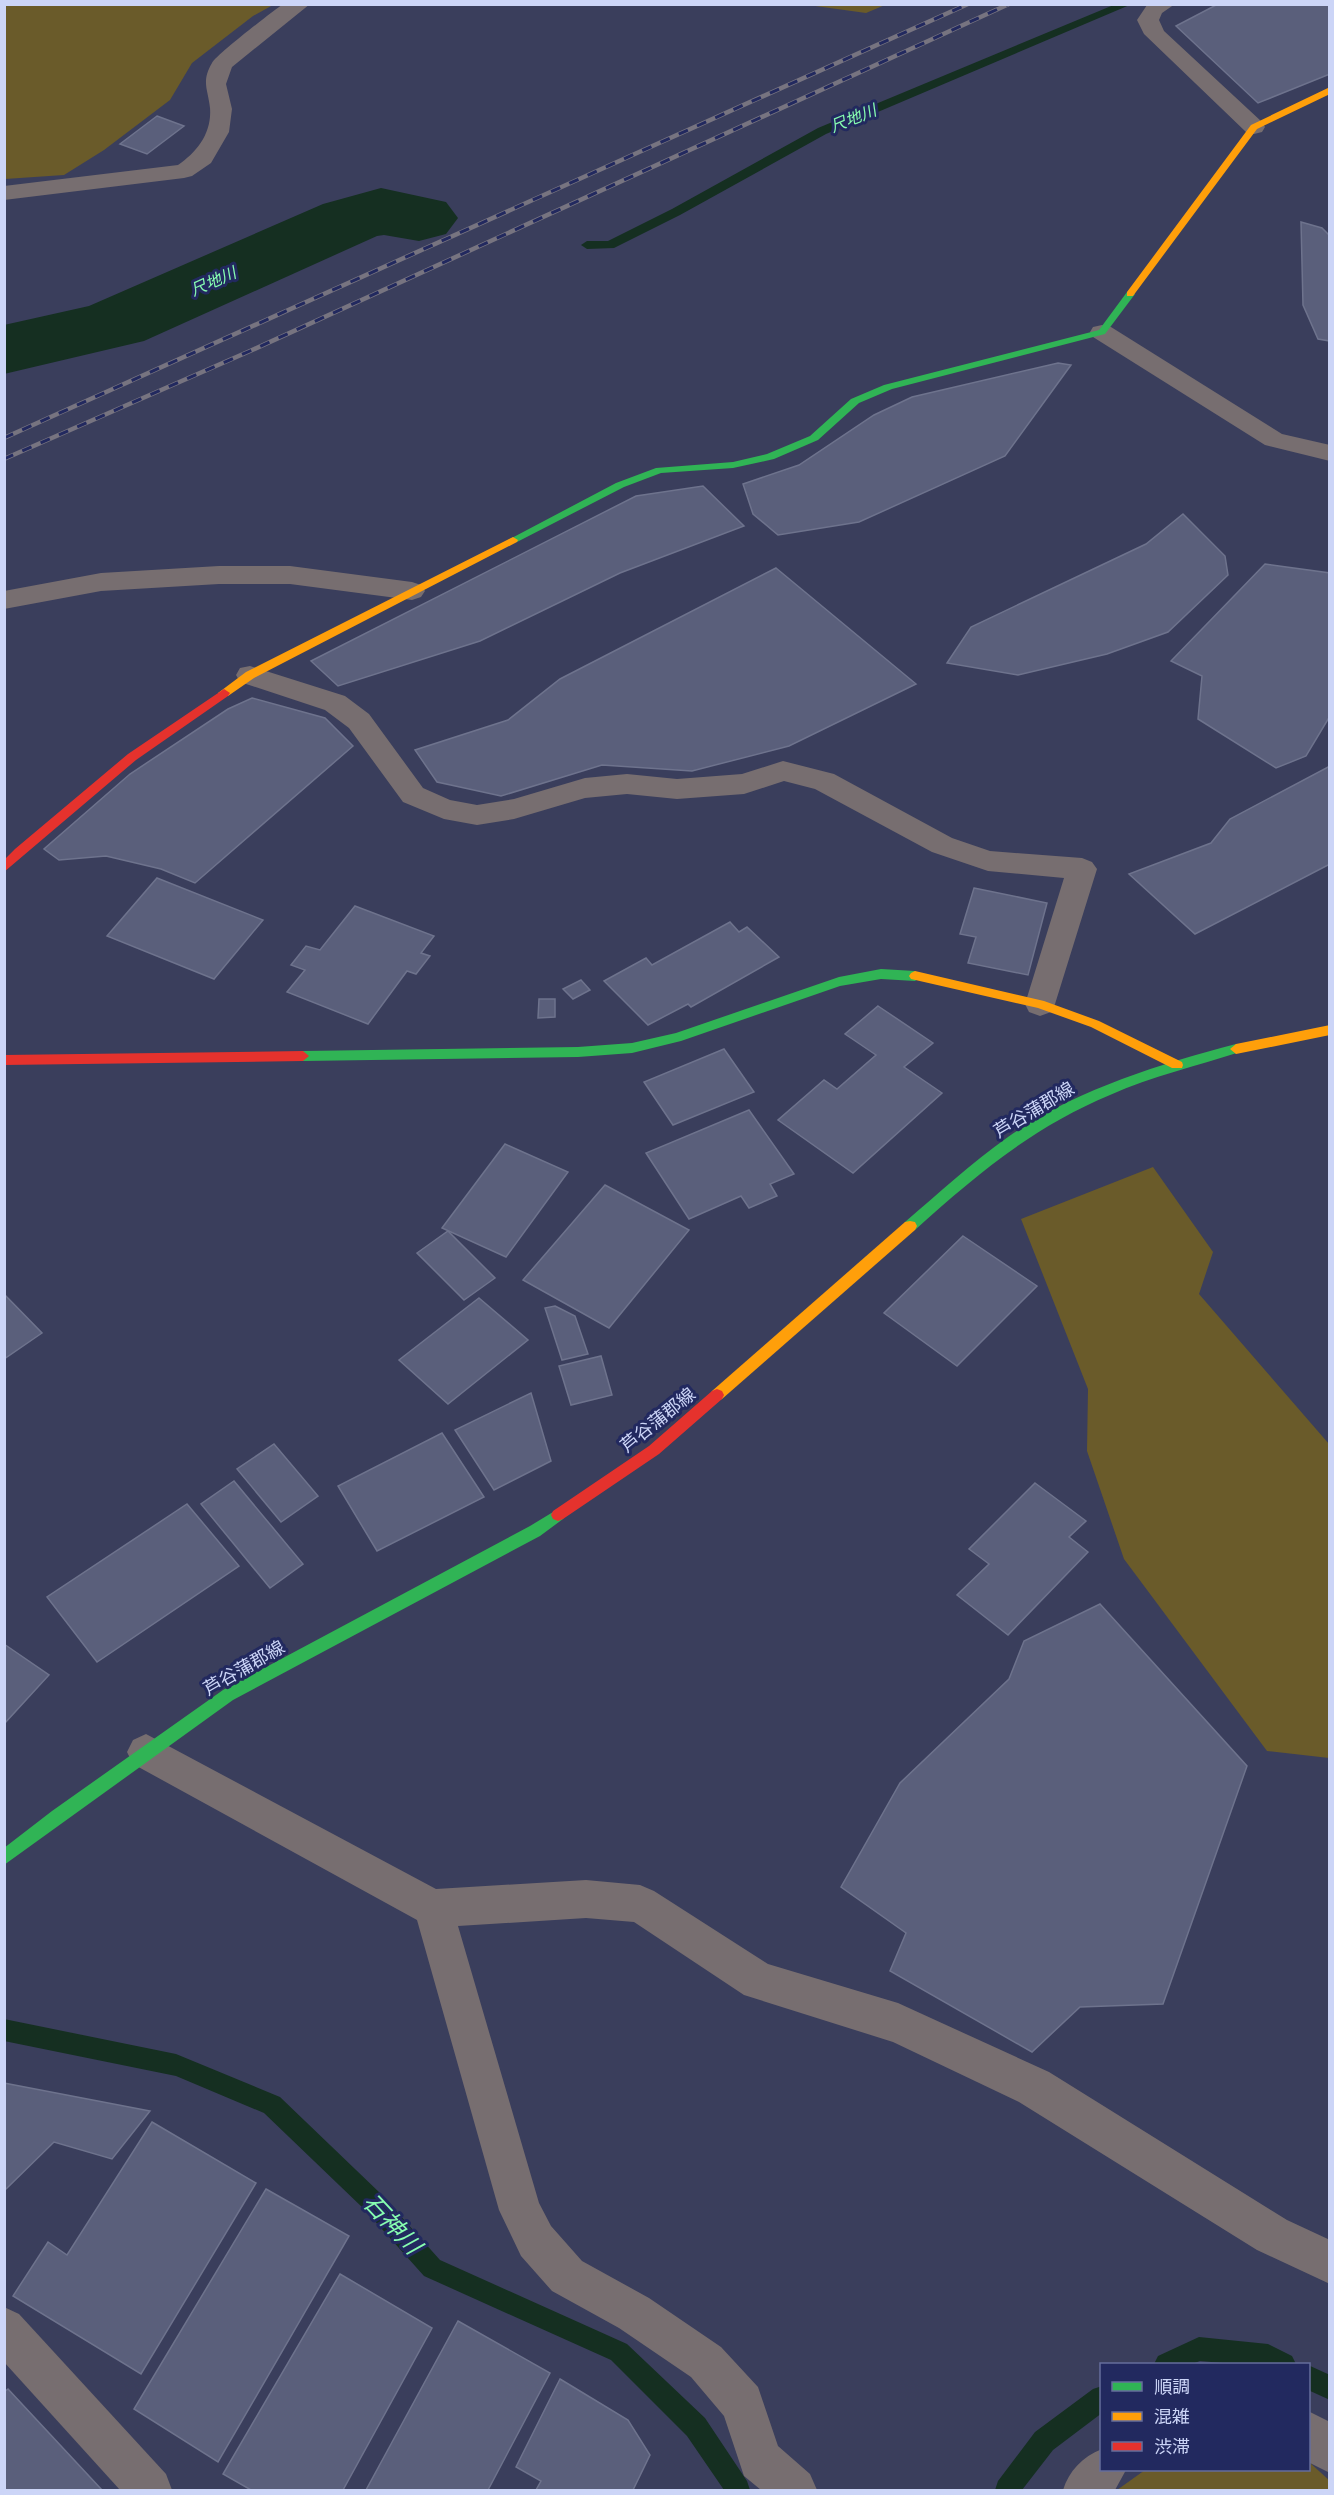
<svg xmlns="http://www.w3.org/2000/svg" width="1334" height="2495" font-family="Lora,'Noto Sans JP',serif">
  <rect width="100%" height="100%" fill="#3a3e5c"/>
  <g fill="#6a5b2a">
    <path d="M5,4H273V5L253,16L192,63L170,100L104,150L64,175L5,179Z"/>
    <path d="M808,5H885L866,13Z"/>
    <path d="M1153,1167L1213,1252L1199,1294L1329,1444V1758L1267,1751L1124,1559L1087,1451L1088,1389L1021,1219Z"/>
    <path d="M1309,2462L1330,2481L1329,2490H1117L1145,2470H1308Z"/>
  </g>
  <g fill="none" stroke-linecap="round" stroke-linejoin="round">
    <g fill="#152f21" fill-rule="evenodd">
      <path d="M1116,4H1132L826,134L680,215L614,248L587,249L581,245L587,241H608L672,209L818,128Z"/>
      <path d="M4,2019L176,2054L280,2097L380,2193L440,2260L627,2344L705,2418L747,2481L750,2490H724L687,2436L611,2360L424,2276L364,2209L264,2113L176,2076L4,2041Z"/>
      <path d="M1199,2337L1268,2344L1292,2356L1296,2364H1234L1200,2361L1192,2364H1154L1158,2356Z"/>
      <path d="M1308,2365L1330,2375V2400L1308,2390Z"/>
      <path d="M1102,2386V2413L1053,2450L1022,2490H995L998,2481L1035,2432L1093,2389Z"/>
    </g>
    <path fill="#152f21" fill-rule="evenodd" d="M381,188L446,202L458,218L446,234L419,241L384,235L377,236L144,341L4,374V325L89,306L323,204Z"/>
  </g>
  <g fill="#5a5f7b" stroke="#6e738d" stroke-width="1.5">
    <path d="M1218,4H1330V74L1258,103L1176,26Z"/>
    <path d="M157,116L184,126L147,154L120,144Z"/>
    <path d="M1301,222L1322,228L1330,236V341L1318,339L1303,305Z"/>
    <path d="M1058,363L1071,365L1005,456L859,522L778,535L753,514L743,484L799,465L874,415L912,397Z"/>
    <path d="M703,486L744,526L620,573L480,641L338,686L311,661L636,496Z"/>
    <path d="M1183,514L1225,556L1228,575L1168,632L1107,654L1018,675L947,663L971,627L1146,544Z"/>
    <path d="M1265,564L1330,573V716L1306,756L1276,768L1198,719L1202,676L1171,661Z"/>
    <path d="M776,568L916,684L789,746L692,771L602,765L501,796L437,782L415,750L508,720L560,679Z"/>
    <path d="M252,698L325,718L353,746L195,883L161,869L106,856L59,860L44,849L130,774L228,709Z"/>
    <path d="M1330,766V864L1195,934L1129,874L1211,843L1230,819Z"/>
    <path d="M157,878L263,920L214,979L107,936Z"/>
    <path d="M974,888L1047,903L1028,975L968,963L976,937L960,934Z"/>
    <path d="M355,906L434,936L421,953L430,956L416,974L407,971L368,1024L287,992L305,970L291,965L306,946L320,950Z"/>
    <path d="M730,922L739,932L747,927L779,957L691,1007L688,1004L648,1025L604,981L646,958L652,965Z"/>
    <path d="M581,980L590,990L573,999L563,989Z"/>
    <path d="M539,999H555V1017L538,1018Z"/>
    <path d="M878,1006L933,1043L904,1067L942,1093L853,1173L778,1120L824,1080L837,1089L876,1055L845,1034Z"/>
    <path d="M724,1049L754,1092L673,1125L644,1082Z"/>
    <path d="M749,1110L794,1174L770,1184L777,1196L749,1208L741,1196L689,1219L646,1153Z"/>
    <path d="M505,1144L568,1172L506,1257L442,1228Z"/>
    <path d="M605,1185L689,1230L609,1328L523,1280Z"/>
    <path d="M448,1231L495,1278L464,1300L417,1253Z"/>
    <path d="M963,1236L1037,1286L957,1366L884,1313Z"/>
    <path d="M4,1294L42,1333L4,1359Z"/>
    <path d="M479,1298L528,1340L448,1404L399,1360Z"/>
    <path d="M555,1306L575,1316L588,1354L562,1360L545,1308Z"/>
    <path d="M601,1356L612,1395L571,1405L559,1366Z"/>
    <path d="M531,1393L551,1461L494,1490L455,1430Z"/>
    <path d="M442,1433L484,1497L377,1551L338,1486Z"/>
    <path d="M274,1444L318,1496L281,1522L237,1469Z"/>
    <path d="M234,1481L303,1564L270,1588L201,1504Z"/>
    <path d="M1035,1483L1086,1521L1069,1537L1088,1552L1008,1635L957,1595L989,1564L969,1549Z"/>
    <path d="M187,1504L239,1566L97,1662L47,1597Z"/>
    <path d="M1100,1604L1247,1766L1163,2004L1080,2007L1032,2052L890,1971L906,1933L841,1887L900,1783L1009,1679L1024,1641Z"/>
    <path d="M4,1644L49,1675L4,1724Z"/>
    <path d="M4,2083L150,2111L112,2159L54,2142L4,2191Z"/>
    <path d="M152,2122L256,2183L141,2374L13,2296L48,2242L67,2255Z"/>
    <path d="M266,2189L349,2236L218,2462L134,2409Z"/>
    <path d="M340,2274L432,2328L343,2490H251L223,2474Z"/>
    <path d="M458,2321L550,2373L488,2490H366Z"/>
    <path d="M560,2379L628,2420L650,2455L633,2490H536L541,2481L516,2467Z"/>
    <path d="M8,2389L102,2490H4V2392Z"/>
  </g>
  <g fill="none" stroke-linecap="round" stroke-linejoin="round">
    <g fill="#776e70" fill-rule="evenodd">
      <path d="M283,4H310L232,67L226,84L232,109L229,132L211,163L192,176L184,178L4,200V186L178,165C197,152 212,133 210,108C208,89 201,82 212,63C217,54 272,12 283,4Z"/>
      <path d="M1175,4L1162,13L1159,20L1164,31L1262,122L1265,127L1262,132L1254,134L1246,132L1144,34L1137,20L1147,5Z"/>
      <path d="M1102,325L1111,327L1282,434L1330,445V461L1265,445L1093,337L1090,332L1093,327Z"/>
      <path d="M219,566H290L412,582L421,585L425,591L421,597L412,600L290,584H219L101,591L4,609V591L101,573Z"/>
      <path d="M250,666L345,696L369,714L423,788L450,800L477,805L514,799L585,778L627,774L677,779L742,774L783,761L834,774L952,838L990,851L1082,858L1092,862L1097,869L1055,1004L1051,1012L1040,1016L1029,1012L1025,1004L1064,878L988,871L932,852L815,789L784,781L744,794L677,799L627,794L585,798L514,819L477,825L444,819L403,802L349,728L325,710L240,682L236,675L240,668Z"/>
      <path d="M146,1734L436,1889L586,1880L640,1885L654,1891L768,1964L898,2003L1049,2072L1287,2220L1330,2240V2284L1257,2250L1019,2102L893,2042L744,1995L634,1922L586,1918L458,1926L539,2203L551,2226L582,2261L649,2298L721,2347L758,2387L778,2446L810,2474L817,2490H761L744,2476L724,2416L691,2377L619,2328L552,2291L521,2256L499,2210L417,1920L133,1764L127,1752L133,1740Z"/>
      <path d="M4,2307L19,2314L166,2474L172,2490H120L4,2362Z"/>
      <path d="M1308,2411L1330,2422V2473L1308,2462Z"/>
      <path d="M1102,2449V2470H1126L1115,2490H1063C1069,2471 1082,2457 1102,2449Z"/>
    </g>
    <g fill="#30b455" fill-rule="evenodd">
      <path d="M1130,291L1135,294L1105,334L892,389L859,403L818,440L774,459L733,468L661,473L624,487L517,542H509L508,540L616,483L656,468L733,462L767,454L810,436L851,399L884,385L1099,330L1127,292Z"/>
      <path d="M881,969L915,971L921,976L915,981L881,979L840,986L681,1041L632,1053L578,1057L303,1061L297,1056L303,1051L578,1047L632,1043L676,1033L839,977Z"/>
      <path d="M1236,1044L1242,1049L1240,1052C1197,1066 1152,1076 1110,1095C1033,1127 976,1175 915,1230H905L903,1226L905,1222C939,1193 971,1163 1008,1137C1075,1090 1157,1065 1236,1044Z"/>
      <path d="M558,1509L563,1511L565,1515L563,1519L540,1536L233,1700L4,1865V1848L52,1811L223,1690L530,1526Z"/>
    </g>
    <g fill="#ff9f0a" fill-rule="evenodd">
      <path d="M1330,87V94L1257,129L1133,296H1127V292L1251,125Z"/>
      <path d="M513,537L518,540L517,542L254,678L228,696H220L218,693L246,672Z"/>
      <path d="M915,971L1044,1001L1099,1021L1182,1062L1183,1065L1182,1068H1172L1091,1027L1038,1008L911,979L909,976L911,973Z"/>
      <path d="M1330,1025V1035L1236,1054L1230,1049L1236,1044Z"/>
      <path d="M910,1221L915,1222L917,1226L915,1230L722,1399L717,1401L712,1399L710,1395L712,1391L905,1222Z"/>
    </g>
    <g fill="#e5322d" fill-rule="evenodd">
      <path d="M224,689L230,693L228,696L136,760L4,872V860L15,849L128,754Z"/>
      <path d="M303,1051L309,1056L303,1061L4,1065V1055Z"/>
      <path d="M717,1389L722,1391L724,1395L722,1399L659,1454L563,1519L558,1521L553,1519L551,1515L553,1511L649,1446L712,1391Z"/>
    </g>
    <g stroke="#777480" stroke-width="4.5">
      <g id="rail">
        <path d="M4,438L968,4"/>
        <path d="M4,459L250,351L1009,4"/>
      </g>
    </g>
    <use href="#rail" stroke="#22295f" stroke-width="3" stroke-dasharray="10" stroke-linecap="butt"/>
  </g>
  <g text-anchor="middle" stroke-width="6" stroke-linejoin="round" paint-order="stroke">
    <g font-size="16" font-style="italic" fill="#87fdb0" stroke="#22295f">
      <text transform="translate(853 118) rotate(-22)" y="6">尺地川</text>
      <text transform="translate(213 281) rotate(-24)" y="6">尺地川</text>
    </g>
    <g font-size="18" fill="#ccd5f7" stroke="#22295f">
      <text transform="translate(1034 1110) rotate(-31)" y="6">芦谷蒲郡線</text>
      <text transform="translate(658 1420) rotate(-39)" y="6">芦谷蒲郡線</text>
      <text transform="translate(244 1668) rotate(-30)" y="6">芦谷蒲郡線</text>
    </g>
    <g font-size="24" font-style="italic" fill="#87fdb0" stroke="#22295f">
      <text transform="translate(392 2224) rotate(47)" y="8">石神川</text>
    </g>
  </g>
  <rect width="1334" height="2495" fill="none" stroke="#ccd5f7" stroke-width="12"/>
  <rect x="1100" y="2363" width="210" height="108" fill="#22295f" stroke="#666e9c" stroke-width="1.5"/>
  <rect x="1112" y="2382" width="30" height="9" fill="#30b455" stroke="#666e9c" stroke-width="1.5"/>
  <text x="1154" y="2393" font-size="18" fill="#ccd5f7">順調</text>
  <rect x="1112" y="2412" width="30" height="9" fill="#ff9f0a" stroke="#666e9c" stroke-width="1.5"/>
  <text x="1154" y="2423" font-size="18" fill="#ccd5f7">混雑</text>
  <rect x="1112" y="2442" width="30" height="9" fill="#e5322d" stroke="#666e9c" stroke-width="1.5"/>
  <text x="1154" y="2453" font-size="18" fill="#ccd5f7">渋滞</text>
</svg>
